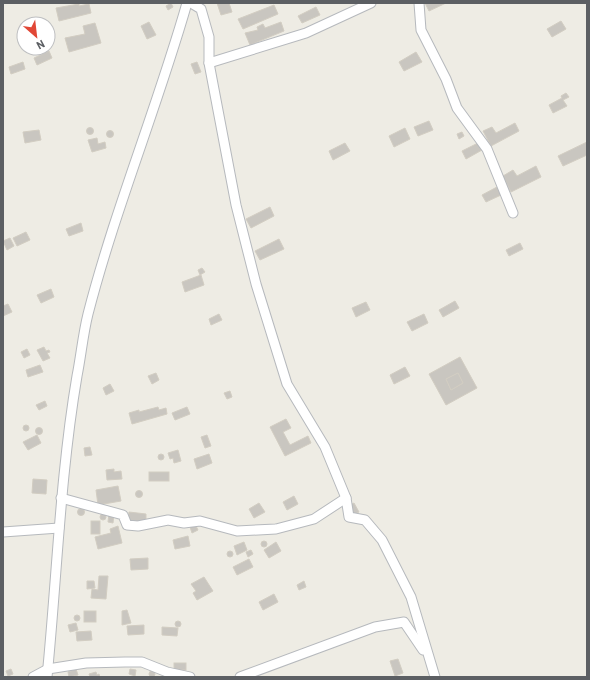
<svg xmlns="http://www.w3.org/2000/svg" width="590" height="680" font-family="Barlow,sans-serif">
  <rect width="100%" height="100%" fill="#eeece4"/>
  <g fill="#c9c6c0" stroke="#d2cdc2" fill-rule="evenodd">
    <path d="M171,3L173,7L168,10L166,6Z"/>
    <path d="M217,3H229L232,12L221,15Z"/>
    <path d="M425,3H446L429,11Z"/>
    <path d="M79,4V6L89,4L91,13L59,21L56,8Z"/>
    <path d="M274,5L278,14L243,29L238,19Z"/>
    <path d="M316,7L320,15L302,23L298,16Z"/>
    <path d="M561,21L566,29L552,37L547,29Z"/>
    <path d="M149,22L156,35L147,39L141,26Z"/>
    <path d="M281,22L284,31L250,45L245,33L258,30L257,27L263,24L265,28Z"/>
    <path d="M95,23L101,43L69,52L65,38L85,34L83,26Z"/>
    <path d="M49,51L52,58L37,65L34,58Z"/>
    <path d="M416,52L422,62L404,71L399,62Z"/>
    <path d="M23,62L25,69L11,74L9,67Z"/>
    <path d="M197,62L201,72L195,74L191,64Z"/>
    <path d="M566,93L569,97L563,100L567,106L553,113L549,105L562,98L561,96Z"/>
    <path d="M429,121L433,130L418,136L414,127Z"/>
    <path d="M515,123L519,131L491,146L483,131L492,127L496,133Z"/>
    <circle cx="90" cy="131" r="3.5"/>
    <path d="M405,128L410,139L394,147L389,136Z"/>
    <path d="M39,130L41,140L25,143L23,132Z"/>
    <circle cx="110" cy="134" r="3.5"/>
    <path d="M462,132L464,136L459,139L457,134Z"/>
    <path d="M97,138L98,144L105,142L106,148L92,152L88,140Z"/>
    <path d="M587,142V155L563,166L558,156Z"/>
    <path d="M345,143L350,151L333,160L329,151Z"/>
    <path d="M478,143L482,150L466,159L462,151Z"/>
    <path d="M536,166L541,177L511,192L503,176L513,170L517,176Z"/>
    <path d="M497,187L501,195L486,202L482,195Z"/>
    <path d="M270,207L274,216L251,228L246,219Z"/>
    <path d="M81,223L83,231L69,236L66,229Z"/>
    <path d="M26,232L30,240L17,246L13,238Z"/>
    <path d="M10,238L14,246L7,250L3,241Z"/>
    <path d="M279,239L284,249L260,260L255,251Z"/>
    <path d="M520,243L523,249L509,256L506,250Z"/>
    <path d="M202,268L205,272L200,275L198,270Z"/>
    <path d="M201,275L204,285L185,292L182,282Z"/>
    <path d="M51,289L54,297L41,303L37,295Z"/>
    <path d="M455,301L459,308L443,317L439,310Z"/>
    <path d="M366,302L370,310L356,317L352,308Z"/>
    <path d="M8,304L12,312L3,316V306Z"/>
    <path d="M219,314L222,320L211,325L209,319Z"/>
    <path d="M424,314L428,323L412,331L407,322Z"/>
    <path d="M44,347L46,351L49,350L50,352L47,353L50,358L43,361L37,350Z"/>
    <path d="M27,349L30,355L24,358L21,352Z"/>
    <path d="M460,357L477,388L446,405L429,374ZM458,373L463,383L451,390L446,379Z"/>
    <path d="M40,365L43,372L28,377L26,370Z"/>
    <path d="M405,367L410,376L394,384L390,375Z"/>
    <path d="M156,373L159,380L152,384L148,376Z"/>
    <path d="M458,373L463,383L451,390L446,379Z"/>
    <path d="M110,384L114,391L106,395L103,388Z"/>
    <path d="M230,391L232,397L227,399L224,393Z"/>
    <path d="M45,401L47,406L39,410L36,405Z"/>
    <path d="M158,407L159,410L166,408L167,414L132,424L129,413L139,410V412Z"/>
    <path d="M187,407L190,414L175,420L172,413Z"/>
    <path d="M286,419L291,428L283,432L290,445L308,436L311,443L285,456L270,427Z"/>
    <circle cx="26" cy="428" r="3"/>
    <circle cx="39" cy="431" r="3.5"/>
    <path d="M37,435L41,443L28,450L23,442Z"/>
    <path d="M207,435L211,446L205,448L201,437Z"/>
    <path d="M90,447L92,455L85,456L84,448Z"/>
    <path d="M178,450L181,461L174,463L173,458L170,459L168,453Z"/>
    <path d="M209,454L212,463L197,469L194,459Z"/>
    <circle cx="161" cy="457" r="3"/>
    <path d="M114,469V472L121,471L122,479L107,480L106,470Z"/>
    <rect x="149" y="472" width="20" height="9"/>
    <path d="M33,479L47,480L46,494L32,493Z"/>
    <path d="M118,486L121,501L98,505L96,490Z"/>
    <circle cx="139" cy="494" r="3.5"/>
    <path d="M294,496L298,504L287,510L283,502Z"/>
    <path d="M259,503L265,512L254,518L249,509Z"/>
    <path d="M354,503L359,512L353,515L348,506Z"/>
    <circle cx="81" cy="512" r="3.5"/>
    <path d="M129,512L146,514V523L128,521Z"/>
    <path d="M109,513L114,514L113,523L108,522Z"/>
    <circle cx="103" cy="517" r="3"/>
    <rect x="91" y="521" width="9" height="13"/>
    <path d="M195,524L198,530L192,533L190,527Z"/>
    <path d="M118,526L122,543L98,549L95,537L111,533L110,529Z"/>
    <path d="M188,536L190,546L175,549L173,540Z"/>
    <circle cx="264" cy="544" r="3"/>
    <path d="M244,542L247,550L237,555L234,546Z"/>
    <path d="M276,542L281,551L269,558L264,550Z"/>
    <path d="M251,550L253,554L248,557L246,552Z"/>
    <circle cx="230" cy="554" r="3"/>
    <path d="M148,558V569L131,570L130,559Z"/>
    <path d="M249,559L253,567L237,575L233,567Z"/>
    <path d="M99,576H108L106,599L91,598L92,589L98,590Z"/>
    <path d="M204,577L213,591L197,600L193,593L196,591L191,584Z"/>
    <path d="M87,581H94L95,588L87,589Z"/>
    <path d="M304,581L306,587L299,590L297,585Z"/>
    <path d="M274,594L278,602L263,610L259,602Z"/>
    <path d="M127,610L131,623L122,625V611Z"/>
    <rect x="84" y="611" width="12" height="11"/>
    <circle cx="77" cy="618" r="3"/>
    <circle cx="178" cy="624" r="3"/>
    <path d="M76,623L78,630L70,632L68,625Z"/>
    <path d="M144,625V634L128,635L127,626Z"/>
    <path d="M162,627L178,628L177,636L162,635Z"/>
    <path d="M91,631L92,640L77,641L76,632Z"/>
    <path d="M398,659L403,673L395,676L390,661Z"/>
    <rect x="174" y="663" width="12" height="7"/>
    <path d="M11,669L13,674L8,676L6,671Z"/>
    <path d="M76,669L78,675L69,677L68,672Z"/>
    <path d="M130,669L136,670L135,676L129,674Z"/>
    <circle cx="152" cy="674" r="3"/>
    <path d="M96,672L97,675L99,674L100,677H90L89,674Z"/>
  </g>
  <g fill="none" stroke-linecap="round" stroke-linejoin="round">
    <g stroke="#b6b9bd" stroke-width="11">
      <g id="minor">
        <path d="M191,3L201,9L209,37V63L236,205L256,284L287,384L325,447L346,498L349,517L365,520L382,540L411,597L435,677"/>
        <path d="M419,3L421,30L446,79L457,108L487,149L513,213"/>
        <path d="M209,63L306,33L371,3"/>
        <path d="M61,498L123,515L127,525L138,526L168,520L184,523L200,521L237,531L276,529L314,519L346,498"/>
        <path d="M3,532L59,528"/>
        <path d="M33,677L48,669L86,663L125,662H142L167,672L190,677"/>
        <path d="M47,677C57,577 60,476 77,376C81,356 83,334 88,314C115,209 157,108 187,3"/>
        <path d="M240,677L375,627L404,622L423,650"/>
      </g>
    </g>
    <use href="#minor" stroke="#fff" stroke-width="9"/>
  </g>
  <rect width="590" height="680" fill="none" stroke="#5c5f63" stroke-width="8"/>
  <g transform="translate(36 36) rotate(152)"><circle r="19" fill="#ffffff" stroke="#bebfc1"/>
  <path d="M0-3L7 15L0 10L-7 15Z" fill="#e14736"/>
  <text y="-6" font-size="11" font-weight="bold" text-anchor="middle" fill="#5c5f63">N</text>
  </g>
</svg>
